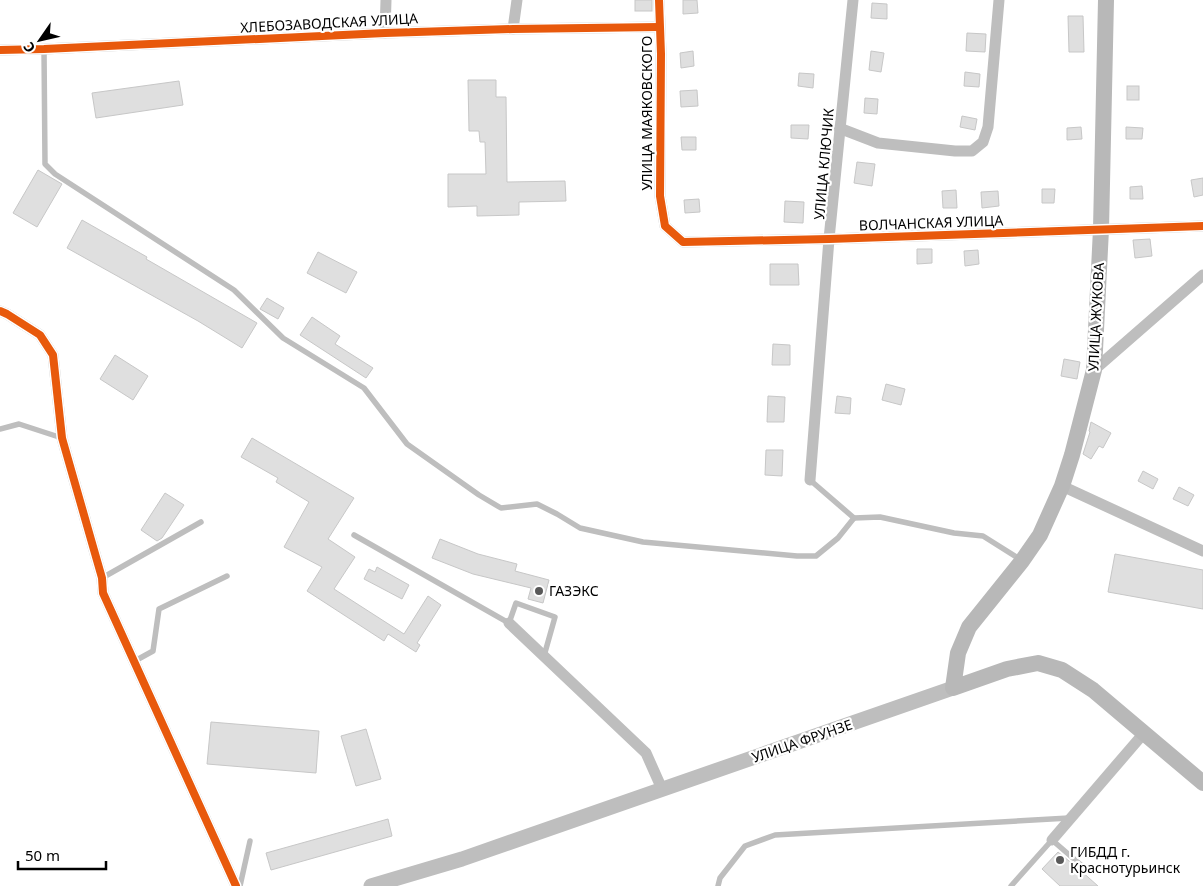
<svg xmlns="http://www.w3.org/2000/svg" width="1203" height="886" font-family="'Noto Sans',sans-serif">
  <rect width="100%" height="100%" fill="#fff"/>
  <g fill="#dfdfdf" stroke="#c7c7c7">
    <rect x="635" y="0" width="17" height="11"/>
    <path d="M683,0H697L698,13L683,14Z"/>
    <path d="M872,3L887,4V19L871,18Z"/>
    <path d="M1068,16H1083L1084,52H1069Z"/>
    <path d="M967,33L986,34L985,52L966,51Z"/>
    <path d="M693,51L694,66L681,68L680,53Z"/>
    <path d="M871,51L884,53L881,72L869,70Z"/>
    <path d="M965,72L980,74L979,87L964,86Z"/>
    <path d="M799,73L814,74L813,88L798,86Z"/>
    <path d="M468,80H496V97H506L507,182L565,181L566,201L519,202V215L477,216V206L448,207V174H486L485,142H480L479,131H469Z"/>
    <path d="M179,81L183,105L96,118L92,93Z"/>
    <rect x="1127" y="86" width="12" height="14"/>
    <path d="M697,90L698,106L681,107L680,91Z"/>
    <path d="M865,98L878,99L877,114L864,113Z"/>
    <path d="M962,116L977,119L975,130L960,127Z"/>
    <path d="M791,125H809L808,139L791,138Z"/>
    <path d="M1081,127L1082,139L1067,140V128Z"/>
    <path d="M1126,127L1143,128L1142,139H1126Z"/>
    <path d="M681,137H696V150H682Z"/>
    <path d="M857,162L875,164L872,186L854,183Z"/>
    <path d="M38,170L62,184L37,227L13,213Z"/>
    <path d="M1203,178V195L1194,197L1191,180Z"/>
    <path d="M1142,186L1143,199H1130V187Z"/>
    <path d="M1042,189H1055L1054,203H1042Z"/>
    <path d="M956,190L957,208H943L942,191Z"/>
    <path d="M998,191L999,206L982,208L981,192Z"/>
    <path d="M699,199L700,212L685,213L684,200Z"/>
    <path d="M785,201L804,202L803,223L784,222Z"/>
    <path d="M82,220L147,257L146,259L257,323L242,348L198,321L67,248Z"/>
    <path d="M1150,239L1152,256L1135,258L1133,240Z"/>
    <path d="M917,249H932V263L917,264Z"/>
    <path d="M978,250L979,264L965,266L964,251Z"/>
    <path d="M318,252L357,272L346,293L307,273Z"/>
    <path d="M770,264H798L799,285H770Z"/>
    <path d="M267,298L284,308L278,319L260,309Z"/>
    <path d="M312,317L340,336L335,344L373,368L366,378L300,335Z"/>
    <path d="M773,344L790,345V365H772Z"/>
    <path d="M115,355L148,376L133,400L100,379Z"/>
    <path d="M1064,359L1080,362L1077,379L1061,376Z"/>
    <path d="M886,384L905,389L901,405L882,400Z"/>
    <path d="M768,396L785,397L784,422H767Z"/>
    <path d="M837,396L851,398L850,414L835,413Z"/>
    <path d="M1091,422L1111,433L1103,448L1099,446L1091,459L1083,454L1090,432L1089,431Z"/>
    <path d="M252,438L354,498L328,539L355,557L334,589L404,634L428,596L441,605L417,643L420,645L416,652L388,634L384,641L307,591L322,567L284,547L309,502L276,482L278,478L241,457Z"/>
    <path d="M766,450H783L782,476L765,475Z"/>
    <path d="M1143,471L1158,479L1153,489L1138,481Z"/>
    <path d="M1179,487L1194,495L1188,506L1173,499Z"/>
    <path d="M165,493L184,505L162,538L157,541L141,530Z"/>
    <path d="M440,539L478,554L517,564L515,571L549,580L543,603L528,599L531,588L473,574L432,558Z"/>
    <path d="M1115,554L1203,570V609L1108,592Z"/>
    <path d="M377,567L409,585L402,599L364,579L369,569L375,572Z"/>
    <path d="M211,722L319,731L316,773L207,764Z"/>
    <path d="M366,729L381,779L356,786L341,736Z"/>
    <path d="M388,819L392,836L271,870L266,853Z"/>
    <path d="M1058,852L1080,870L1098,886H1060L1042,869Z"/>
  </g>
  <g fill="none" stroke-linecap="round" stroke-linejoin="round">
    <g stroke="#bebebe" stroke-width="5.5">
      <path d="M44,49L45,164L55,174L234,290L283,338L364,388L407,444L479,495L501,508L537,504L557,514L580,528L643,542L797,556H816L838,538L854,518"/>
      <path d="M0,429L19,424L62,438"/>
      <path d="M810,480L854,518L880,517L954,533L983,536L1021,560"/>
      <path d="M354,535L509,623L516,603L555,617L544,656"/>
      <path d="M102,578L201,522"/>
      <path d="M133,662L153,651L159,609L227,576"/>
      <path d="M240,886L250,841"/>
      <path d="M718,886L720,878L745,846L775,835L1069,818"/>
      <path d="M1011,886L1052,840L1081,865"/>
    </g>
    <g stroke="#bebebe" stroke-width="11">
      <path d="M659,0L661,54L660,196L665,226L683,242L829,239L1203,226"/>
      <path d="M513,29L517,0"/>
      <path d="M385,33L386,0"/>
      <path d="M0,50L44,49L385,33L513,29L659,27"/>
      <path d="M839,128L878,143L955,151H972L983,142L988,127L999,0"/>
      <path d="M0,311L7,314L40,335L53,355L62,438L102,578L103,593L236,886"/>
      <path d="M1094,370L1203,275"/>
      <path d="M810,480L829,239L853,0"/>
      <path d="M1062,486L1203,551"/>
      <path d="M509,623L646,753L662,789"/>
      <path d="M1052,840L1144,733"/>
    </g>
    <path stroke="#bebebe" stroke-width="15" d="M371,886L462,859L953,688"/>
    <path stroke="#b8b8b8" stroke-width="16" d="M1106,0L1101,229L1094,370L1072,455L1062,486L1040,535L1022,561L969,627L958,653L953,688L1007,669L1038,663L1062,670L1093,690L1203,783"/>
    <g stroke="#fff" stroke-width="11">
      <g id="cycleway">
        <path d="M659,0L661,54L660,196L665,226L683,242L829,239L1203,226"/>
        <path d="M0,50L44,49L385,33L513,29L659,27"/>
        <path d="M0,311L7,314L40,335L53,355L62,438L102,578L103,593L236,886"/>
      </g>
    </g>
    <use href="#cycleway" stroke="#e8590c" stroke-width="8"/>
  </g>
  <g fill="#595959" stroke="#fff" stroke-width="2">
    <circle cx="539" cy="591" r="5"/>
    <circle cx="1060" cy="860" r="5"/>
  </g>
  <g text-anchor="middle" stroke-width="4.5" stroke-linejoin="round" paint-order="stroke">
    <g font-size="14" fill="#000" stroke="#fff">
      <text transform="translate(329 23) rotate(-3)" y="5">ХЛЕБОЗАВОДСКАЯ УЛИЦА</text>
      <text transform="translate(647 113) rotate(-90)" y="5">УЛИЦА МАЯКОВСКОГО</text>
      <text transform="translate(824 164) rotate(-85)" y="5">УЛИЦА КЛЮЧИК</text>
      <text transform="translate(931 223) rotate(-2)" y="5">ВОЛЧАНСКАЯ УЛИЦА</text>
      <text transform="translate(1096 317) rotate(-87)" y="5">УЛИЦА ЖУКОВА</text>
      <text transform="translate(802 741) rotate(-19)" y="5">УЛИЦА ФРУНЗЕ</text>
    </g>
    <g font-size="14" fill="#000" stroke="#fff" text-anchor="start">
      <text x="549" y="596">ГАЗЭКС</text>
      <text x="1070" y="857">ГИБДД г.<tspan x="1070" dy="16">Краснотурьинск</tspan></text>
    </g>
  </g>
  <g transform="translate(40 40) rotate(236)" stroke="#ffffff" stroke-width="4" paint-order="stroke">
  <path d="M0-4L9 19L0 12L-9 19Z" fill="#000000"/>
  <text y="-8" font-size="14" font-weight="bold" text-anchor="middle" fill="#000000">С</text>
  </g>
  <path d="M18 861v8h88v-8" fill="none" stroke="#000000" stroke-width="2.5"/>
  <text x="25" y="861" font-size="15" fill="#000000" stroke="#ffffff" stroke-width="4" paint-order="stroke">50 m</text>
</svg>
